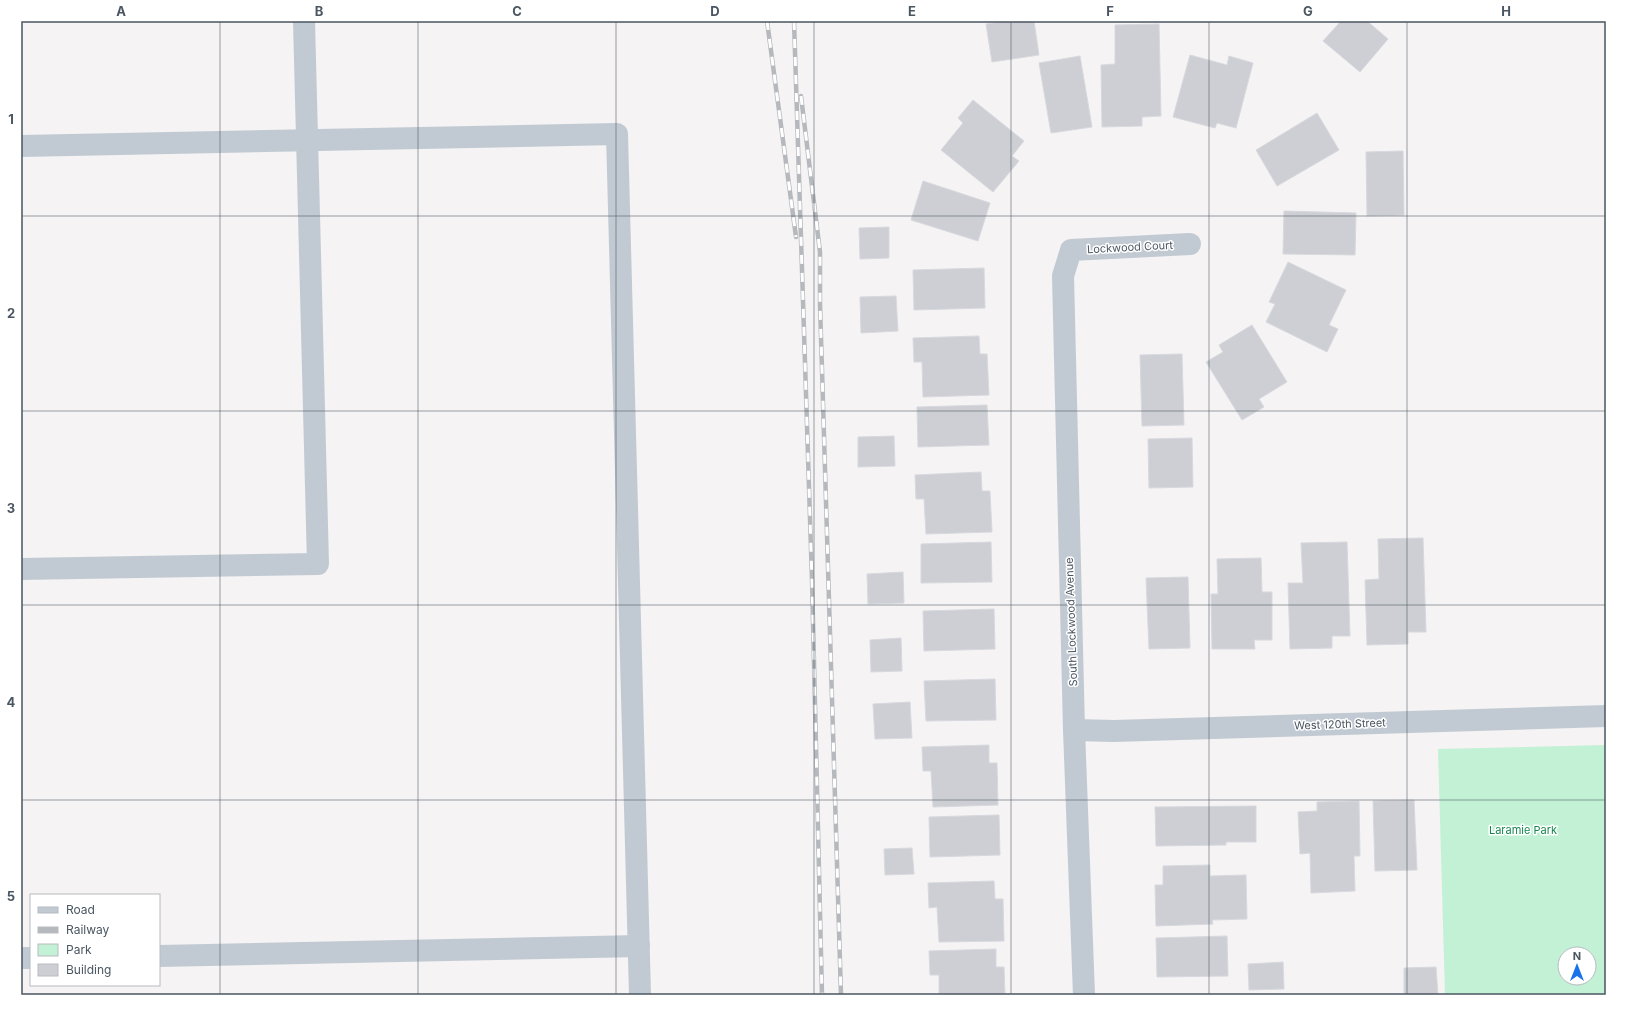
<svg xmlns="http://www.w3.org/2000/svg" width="1627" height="1016" font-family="Inter,sans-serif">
  <rect width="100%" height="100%" fill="#f5f3f3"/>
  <path fill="#c3f1d5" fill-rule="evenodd" d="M1606,745V995H1445L1438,749ZM1565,954H1589V978H1565Z"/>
  <g fill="#cdcfd5" stroke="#d7d9de">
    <path d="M1008,21H1034L1039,55L992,62L986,24Z"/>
    <path d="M1341,21H1367L1388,39L1360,72L1323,41Z"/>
    <path d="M1159,24L1161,116L1142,117V126L1102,127L1101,65L1115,64V25Z"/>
    <path d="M1190,55L1227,65L1229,56L1253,63L1236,128L1217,123L1215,128L1173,117Z"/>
    <path d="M1080,56L1092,127L1051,133L1039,63Z"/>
    <path d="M973,100L1024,141L1012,156L1019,161L993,192L941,150L963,123L958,118Z"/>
    <path d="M1317,113L1339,150L1277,186L1256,150Z"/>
    <path d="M1403,151L1404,215L1367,216L1366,152Z"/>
    <path d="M923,181L990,203L978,241L911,220Z"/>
    <path d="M1284,211L1356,213L1355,255L1283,254Z"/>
    <path d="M889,227V258L860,259L859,228Z"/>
    <path d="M1288,262L1346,290L1329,325L1338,329L1327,352L1266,322L1275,304L1269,302Z"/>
    <path d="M984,268L985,308L914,310L913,270Z"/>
    <path d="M896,296L898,331L861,333L860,297Z"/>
    <path d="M1252,325L1287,382L1259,399L1264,407L1242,420L1206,362L1223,352L1219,345Z"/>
    <path d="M979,336L980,354H987L989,395L923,397L922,362H914L913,338Z"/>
    <path d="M1182,354L1184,425L1142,426L1140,355Z"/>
    <path d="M987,405L989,445L918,447L917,407Z"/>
    <path d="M894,436L895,466L858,467V437Z"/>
    <path d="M1192,438L1193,487L1149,488L1148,439Z"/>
    <path d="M981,472L982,491H990L992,532L926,534L924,499H916L915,475Z"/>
    <path d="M1423,538L1426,632H1408V644L1367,645L1365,580L1379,579L1378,539Z"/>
    <path d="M991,542L992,582L921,583V544Z"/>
    <path d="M1347,542L1350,636H1332V648L1290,649L1288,583H1303L1301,543Z"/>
    <path d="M1261,558L1262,592H1272V640H1254L1255,649H1212L1211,594H1218L1217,559Z"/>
    <path d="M903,572L904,603L868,604L867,574Z"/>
    <path d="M1188,577L1190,648L1149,649L1146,578Z"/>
    <path d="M994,609L995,649L924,651L923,611Z"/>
    <path d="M901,638L902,671L871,672L870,640Z"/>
    <path d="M995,679L996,720L926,721L924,681Z"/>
    <path d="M910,702L912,738L875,739L873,704Z"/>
    <path d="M989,745V763H997L998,805L933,807L931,771H923L922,747Z"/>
    <path d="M1414,800L1417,870L1375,871L1373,801Z"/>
    <path d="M1359,801L1360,856H1354L1355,891L1311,893L1310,853L1300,854L1298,812L1317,811V802Z"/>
    <path d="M1256,806V842H1226V845L1156,846L1155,807Z"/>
    <path d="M999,815L1000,855L930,857L929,817Z"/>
    <path d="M912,848L914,874L885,875L884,849Z"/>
    <path d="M1210,865V876L1246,875L1247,919L1212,920L1213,924L1156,926L1155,885H1163V866Z"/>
    <path d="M994,881L995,899H1003L1004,941L939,942L937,907L929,908L928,883Z"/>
    <path d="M1227,936L1228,976L1157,977L1156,938Z"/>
    <path d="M996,949V967H1004L1005,995H939V975H930L929,951Z"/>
    <path d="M1283,962L1284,989L1249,990L1248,964Z"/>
    <path d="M1436,967L1438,995H1404V968Z"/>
  </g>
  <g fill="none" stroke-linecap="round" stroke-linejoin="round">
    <g stroke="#c1cad2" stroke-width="22">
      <path d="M21,146L617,134L640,995"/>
      <path d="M21,569L318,564L304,21"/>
      <path d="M1074,730L1114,731L1606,716"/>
      <path d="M159,956L639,946"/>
      <path d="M21,958H31"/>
      <path d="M1084,995L1074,730L1063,276L1071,250L1190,244"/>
    </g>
    <g stroke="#b5b8bd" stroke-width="4.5">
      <g id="rail">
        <path d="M767,21L796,237"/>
        <path d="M794,21L812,580L822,995"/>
        <path d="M801,96L820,252V304L841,995"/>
      </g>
    </g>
    <use href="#rail" stroke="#fff" stroke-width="3" stroke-dasharray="9" stroke-linecap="butt"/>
  </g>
  <path fill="none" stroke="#4a5661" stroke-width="1" stroke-opacity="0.55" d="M220,21V995M418,21V995M616,21V995M814,21V995M1011,21V995M1209,21V995M1407,21V995M21,216H1606M21,411H1606M21,605H1606M21,800H1606"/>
  <g text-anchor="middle" stroke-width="3" stroke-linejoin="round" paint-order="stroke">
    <g font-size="11" fill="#4a5661" stroke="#fff">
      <text transform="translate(1130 247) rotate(-3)" y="4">Lockwood Court</text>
      <text transform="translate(1071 622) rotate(-92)" y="4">South Lockwood Avenue</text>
      <text transform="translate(1340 724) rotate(-2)" y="4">West 120th Street</text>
    </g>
    <g font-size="11" fill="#17864f" stroke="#fff">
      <text x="1523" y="834">Laramie Park</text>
    </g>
  </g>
  <rect width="1627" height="1016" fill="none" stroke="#ffffff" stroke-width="44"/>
  <rect x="30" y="894" width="130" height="92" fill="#ffffff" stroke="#b7bbc0"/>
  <rect x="38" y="907" width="20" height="6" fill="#c1cad2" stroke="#b7bbc0"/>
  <text x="66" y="914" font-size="12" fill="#4a5661">Road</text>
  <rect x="38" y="927" width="20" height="6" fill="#b5b8bd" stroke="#b7bbc0"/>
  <text x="66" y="934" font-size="12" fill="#4a5661">Railway</text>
  <rect x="38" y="944" width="20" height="12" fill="#c3f1d5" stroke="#b7bbc0"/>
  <text x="66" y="954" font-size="12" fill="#4a5661">Park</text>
  <rect x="38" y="964" width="20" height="12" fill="#cdcfd5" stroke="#b7bbc0"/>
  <text x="66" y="974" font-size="12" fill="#4a5661">Building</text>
  <g transform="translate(1577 966)"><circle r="19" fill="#ffffff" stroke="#b7bbc0"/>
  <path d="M0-3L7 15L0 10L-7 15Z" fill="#1a73e8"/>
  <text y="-6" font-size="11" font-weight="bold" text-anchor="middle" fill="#4a5661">N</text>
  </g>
  <rect x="22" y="22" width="1583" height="972" fill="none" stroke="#4a5661" stroke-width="1.5"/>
  <g font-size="13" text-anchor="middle" font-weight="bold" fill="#4a5661">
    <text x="121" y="16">A</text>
    <text x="319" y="16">B</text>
    <text x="517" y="16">C</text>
    <text x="715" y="16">D</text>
    <text x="912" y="16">E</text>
    <text x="1110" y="16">F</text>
    <text x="1308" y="16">G</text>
    <text x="1506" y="16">H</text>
    <text x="11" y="124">1</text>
    <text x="11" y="318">2</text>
    <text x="11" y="513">3</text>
    <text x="11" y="707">4</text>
    <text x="11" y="901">5</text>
  </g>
</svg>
